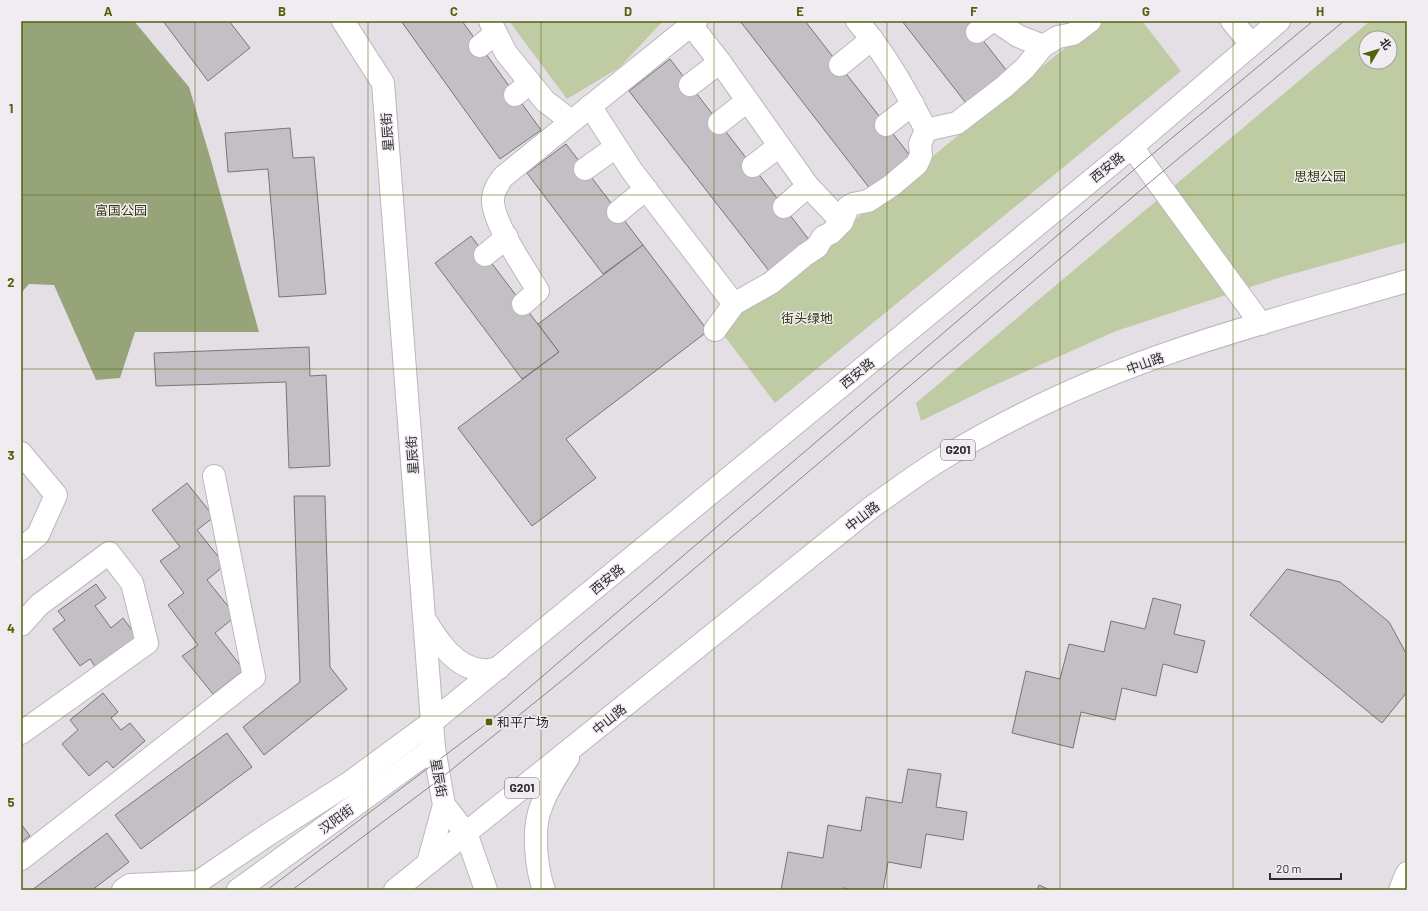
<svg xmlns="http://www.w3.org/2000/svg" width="1428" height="911" font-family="Barlow,'Noto Sans SC',sans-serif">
  <rect width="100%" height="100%" fill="#e4dfe5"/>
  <g fill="#bfcba3" fill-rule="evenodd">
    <path d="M509,21H663L620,67L567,99Z"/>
    <path d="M1098,21H1142L1181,71L775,403L720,330Z"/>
    <path d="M1370,21H1407V242L1278,278L1116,331L984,390L921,421L916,403ZM1366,38H1390V62H1366Z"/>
  </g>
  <path fill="#97a479" d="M21,21H134L189,87L210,157L259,332H135L120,378L96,380L54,285L29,284L21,293Z"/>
  <g fill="#c4bfc5" stroke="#787479">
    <path d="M163,21H229L250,48L208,81Z"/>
    <path d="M401,21H462L541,130L500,159Z"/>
    <path d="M740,21H805L915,162L874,194Z"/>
    <path d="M902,21H968L1010,75L969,107Z"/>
    <path d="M670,59L813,245L773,276L629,91Z"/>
    <path d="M290,128L293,158L314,157L326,294L279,297L268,169L228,172L225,133Z"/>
    <path d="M566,144L643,245L603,274L527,173Z"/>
    <path d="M471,236L559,352L522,379L435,263Z"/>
    <path d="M643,245L708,331L566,439L596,478L532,526L458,428L559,352L538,324Z"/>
    <path d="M309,347L310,376L326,375L330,466L289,468L286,382L156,386L154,353Z"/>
    <path d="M187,483L214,517L197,530L225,565L207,580L236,616L215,633L244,670L213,694L182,656L198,645L168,605L184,593L160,561L180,547L152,510Z"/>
    <path d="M294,496H325L330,667L347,689L264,755L243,727L300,682Z"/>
    <path d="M1287,569L1340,582L1389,622L1407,655V692L1382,723L1250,615Z"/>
    <path d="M96,584L106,598L95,606L111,628L123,618L140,641L98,671L90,659L80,666L53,629L65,620L58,611Z"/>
    <path d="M1153,598L1181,605L1174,634L1205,641L1197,673L1163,664L1156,696L1122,688L1115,720L1081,712L1073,748L1012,733L1026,671L1060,679L1069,644L1104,652L1111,621L1145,629Z"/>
    <path d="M103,693L118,712L111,718L121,730L130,723L145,741L113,768L107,761L89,776L62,744L78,730L70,720Z"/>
    <path d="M227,733L252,767L141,849L115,815Z"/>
    <path d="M908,769L941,774L936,807L967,812L963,840L926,834L921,868L888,862L883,890H855L843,888V890H781L788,852L823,858L828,825L861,831L866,797L902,803Z"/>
    <path d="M21,824L30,836L21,842Z"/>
    <path d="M107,833L129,862L92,890H32Z"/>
    <path d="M1039,885L1050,890H1037Z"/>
  </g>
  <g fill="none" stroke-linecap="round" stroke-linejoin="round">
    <g stroke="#bcb7bd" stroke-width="24">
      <g id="minor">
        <path d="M343,21L383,83L434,748L444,805L466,833L486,890"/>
        <path d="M490,21L506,53L545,101L571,121"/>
        <path d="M688,21L720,62L808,186L842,222"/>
        <path d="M857,21C886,54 906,91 926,130"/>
        <path d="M996,21L1018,36L1043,46"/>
        <path d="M1232,21L1251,44"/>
        <path d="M977,32L992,21"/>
        <path d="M480,46L496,33"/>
        <path d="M840,65L872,39"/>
        <path d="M690,85L720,62"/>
        <path d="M515,95L530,83"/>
        <path d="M590,106L632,171L734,304"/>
        <path d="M719,123L747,101"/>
        <path d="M886,125L913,104"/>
        <path d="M1132,147L1261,324"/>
        <path d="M753,166L778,147"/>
        <path d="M585,169L616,147"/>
        <path d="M784,207L808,186"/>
        <path d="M618,212L646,189"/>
        <path d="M485,255L507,237"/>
        <path d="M523,304L538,291C526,270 491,221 493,198C494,189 498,184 503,177L696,21"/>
        <path d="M715,330L734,304L771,283L805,255L817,247L823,237L831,233L842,222L848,207L853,204L868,201L891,186L917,164L921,155L920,144L926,130L957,123L1004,87L1025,68L1043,46L1058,37L1073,34L1090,21"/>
        <path d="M21,453L56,495L38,535L21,549"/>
        <path d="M425,620C438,641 456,669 483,670C488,671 494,669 499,668"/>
        <path d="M21,625L39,605L109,553L132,583L147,643L21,733"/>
        <path d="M21,859L254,677L214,476"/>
        <path d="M123,890L130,885L198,882L269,834L349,783L432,722L1132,147L1279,21"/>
        <path d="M238,890L434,748"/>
        <path d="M1400,890L1407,873"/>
      </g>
    </g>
    <g stroke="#bcb7bd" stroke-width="24">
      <g id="highway">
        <path d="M428,863L444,805"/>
        <path d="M395,890L873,506C895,491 917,474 940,460C966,444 993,429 1019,416C1141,353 1277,319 1407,281"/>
        <path d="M544,890C536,868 532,829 541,807C547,790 558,773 568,758"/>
      </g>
    </g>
    <use href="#minor" stroke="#fff" stroke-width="22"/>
    <use href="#highway" stroke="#fff" stroke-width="22"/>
    <g stroke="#89858a" stroke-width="1">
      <path d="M267,890L489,722L1143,162L1313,21"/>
      <path d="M292,890L440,779L570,674L1155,178L1344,21"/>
    </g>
  </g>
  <path fill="none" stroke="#50620a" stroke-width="1" stroke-opacity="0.55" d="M195,21V890M368,21V890M541,21V890M714,21V890M887,21V890M1060,21V890M1233,21V890M21,195H1407M21,369H1407M21,542H1407M21,716H1407"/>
  <rect fill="#50620a" stroke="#f1ecf2" stroke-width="1.5" x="485" y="718" width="8" height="8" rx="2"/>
  <g text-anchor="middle" stroke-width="3" stroke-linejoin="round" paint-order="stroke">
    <g fill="#f1ecf2" stroke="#686569" stroke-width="1">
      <rect x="941" y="440" width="34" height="20" rx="3"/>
      <rect x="505" y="778" width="34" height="20" rx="3"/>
    </g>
    <g font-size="12" font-weight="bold" fill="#2d2b2e">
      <text x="958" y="454">G201</text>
      <text x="522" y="792">G201</text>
    </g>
    <g font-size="13" fill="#2d2b2e" stroke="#f1ecf2">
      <text transform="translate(387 132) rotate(-94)" y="5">星辰街</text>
      <text transform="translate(1107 167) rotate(-39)" y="5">西安路</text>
      <text transform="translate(1145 363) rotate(-20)" y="5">中山路</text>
      <text transform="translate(857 373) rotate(-39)" y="5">西安路</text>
      <text transform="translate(412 455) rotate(-94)" y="5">星辰街</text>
      <text transform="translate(862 516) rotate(-38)" y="5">中山路</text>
      <text transform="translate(607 579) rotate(-39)" y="5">西安路</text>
      <text transform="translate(609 719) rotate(-39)" y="5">中山路</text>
      <text transform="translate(439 778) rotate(80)" y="5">星辰街</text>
      <text transform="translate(336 819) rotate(-36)" y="5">汉阳街</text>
    </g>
    <g font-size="13" fill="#323e0b" stroke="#f1ecf2">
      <text x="1320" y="181">思想公园</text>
      <text x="121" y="215">富国公园</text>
      <text x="807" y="323">街头绿地</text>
    </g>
    <g font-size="13" fill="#2d2b2e" stroke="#f1ecf2" text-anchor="start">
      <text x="497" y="727">和平广场</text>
    </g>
  </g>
  <rect width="1428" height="911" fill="none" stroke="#f1ecf2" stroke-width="44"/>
  <g transform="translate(1378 50) rotate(52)"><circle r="19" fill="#f1ecf2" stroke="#a39fa4"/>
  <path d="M0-3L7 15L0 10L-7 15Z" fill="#50620a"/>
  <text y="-6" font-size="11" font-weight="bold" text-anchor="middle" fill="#2d2b2e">北</text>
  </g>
  <path d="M1270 873v6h71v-6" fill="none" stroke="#2d2b2e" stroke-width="2"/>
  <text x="1276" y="873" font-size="12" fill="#2d2b2e" stroke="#f1ecf2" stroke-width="3" paint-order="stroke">20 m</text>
  <rect x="22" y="22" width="1384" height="867" fill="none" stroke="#50620a" stroke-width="1.5"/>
  <g font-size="13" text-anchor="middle" font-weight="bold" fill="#50620a">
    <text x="108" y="16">A</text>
    <text x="282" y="16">B</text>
    <text x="454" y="16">C</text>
    <text x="628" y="16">D</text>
    <text x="800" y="16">E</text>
    <text x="974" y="16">F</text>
    <text x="1146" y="16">G</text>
    <text x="1320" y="16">H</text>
    <text x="11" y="113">1</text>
    <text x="11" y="287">2</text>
    <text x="11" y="460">3</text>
    <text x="11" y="633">4</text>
    <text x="11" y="807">5</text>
  </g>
</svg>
